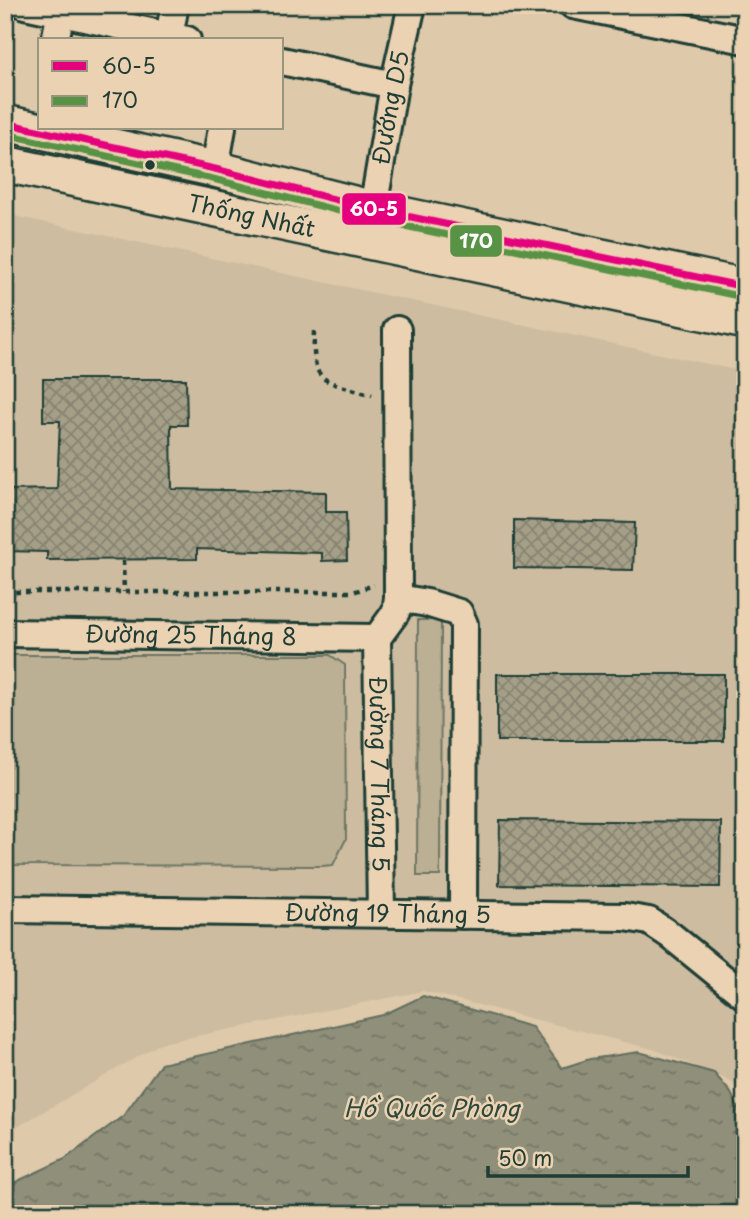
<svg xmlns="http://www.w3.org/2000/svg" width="750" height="1219" font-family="'Playpen Sans',sans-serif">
  <defs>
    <pattern id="water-ripples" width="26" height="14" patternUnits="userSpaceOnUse" patternTransform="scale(1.75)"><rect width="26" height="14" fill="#8f8f7a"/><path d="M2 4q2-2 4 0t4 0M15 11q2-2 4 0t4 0" fill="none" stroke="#747665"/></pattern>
    <pattern id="building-cross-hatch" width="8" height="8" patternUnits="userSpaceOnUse" patternTransform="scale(1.75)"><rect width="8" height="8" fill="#a59f88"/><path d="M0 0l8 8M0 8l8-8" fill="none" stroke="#868370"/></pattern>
  </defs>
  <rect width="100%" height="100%" fill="#dec9aa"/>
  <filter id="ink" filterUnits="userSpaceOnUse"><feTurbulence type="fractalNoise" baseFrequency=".0143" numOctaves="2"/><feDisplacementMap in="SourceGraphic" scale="14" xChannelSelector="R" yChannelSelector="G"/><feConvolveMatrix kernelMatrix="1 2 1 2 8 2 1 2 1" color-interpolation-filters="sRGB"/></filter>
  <g filter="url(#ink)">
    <path fill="#cdbca0" d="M5,214L745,372V1097L731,1081L656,1050L423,991L161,1043L5,1134Z"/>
    <g fill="#bbaf94" stroke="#6d7664" stroke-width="2">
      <path d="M418,620H441L440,876H417Z"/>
      <path d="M5,655H330L345,665L346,839L333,865L322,866L5,865Z"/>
    </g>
    <path fill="url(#water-ripples)" stroke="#626e5e" stroke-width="2" d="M423,996L532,1027L562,1068L590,1059L639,1052L714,1073L731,1093L745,1123V1214H5V1187L65,1159L123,1116L161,1064L383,1015Z"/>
    <g fill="url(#building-cross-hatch)" stroke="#1f3d34" stroke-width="2">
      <path d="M43,379H186L187,425H171L172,489L326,492V512H346L347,560L322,561V553L197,549V559L47,560V552L5,551V490L57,489L60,421H43Z"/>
      <path d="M514,520L635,523L633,570L514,568Z"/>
      <rect x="497" y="674" width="227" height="67"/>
      <path d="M500,820L721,822L720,887L499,885Z"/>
    </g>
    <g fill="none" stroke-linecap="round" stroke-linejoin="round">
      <g stroke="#1f3d34" stroke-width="32">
        <g id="minor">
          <path d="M25,5L187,40"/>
          <path d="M573,5L745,40"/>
          <path d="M169,36L175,5"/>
          <path d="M55,40L61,13"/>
          <path d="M282,61L394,85"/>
          <path d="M215,169L222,128"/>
          <path id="s1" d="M373,209L394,85L412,5"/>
          <path d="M398,598L427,603L459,613L464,624L463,915"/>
          <path id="s2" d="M5,633L377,638"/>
          <path d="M377,638L396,612L398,598L397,330"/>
          <path id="s3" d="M377,638L381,913"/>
          <path id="s4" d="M5,909L625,917L649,921L670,935L745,996"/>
        </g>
      </g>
      <g stroke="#1f3d34" stroke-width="40">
        <g id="major">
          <path d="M5,123L215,169L373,209L745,287"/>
          <path id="s5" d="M5,164L745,321"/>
        </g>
      </g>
      <g stroke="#1f3d34" stroke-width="4.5" stroke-dasharray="5 5" stroke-linecap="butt">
        <path d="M314,331C312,388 323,379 372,395"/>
        <path d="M123,561L124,592"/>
        <path d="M5,592H353L374,585"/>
      </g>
      <use href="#minor" stroke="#ead2b2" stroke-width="26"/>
      <use href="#major" stroke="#ead2b2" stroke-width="35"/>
      <g stroke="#ead2b2" stroke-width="12">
        <path id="bus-1" d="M5,123L215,169L373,209L745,287"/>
      </g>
      <g stroke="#ead2b2" stroke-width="12">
        <path id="bus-2" d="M5,134L213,179L371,219L743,297"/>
      </g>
      <use href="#bus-1" stroke="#e5007d" stroke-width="7"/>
      <use href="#bus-2" stroke="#589244" stroke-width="7"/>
    </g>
  </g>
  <circle fill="#1f3d34" stroke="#ead2b2" stroke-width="2.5" cx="150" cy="165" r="6"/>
  <g text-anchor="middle" stroke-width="5" stroke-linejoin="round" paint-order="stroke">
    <g font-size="23" fill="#1f3d34" stroke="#ead2b2">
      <text dy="8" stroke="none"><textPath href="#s1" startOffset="103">Đướng D5</textPath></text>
      <text dy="8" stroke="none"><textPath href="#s5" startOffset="252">Thống Nhất</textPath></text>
      <text dy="8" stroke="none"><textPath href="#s2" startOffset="186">Đường 25 Tháng 8</textPath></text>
      <text dy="8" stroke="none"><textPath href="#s3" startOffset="136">Đường 7 Tháng 5</textPath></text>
      <text dy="8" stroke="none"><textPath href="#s4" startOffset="383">Đường 19 Tháng 5</textPath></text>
    </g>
    <g font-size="24" font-style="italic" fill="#30493e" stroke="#ead2b2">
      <text x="432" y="1117">Hồ Quốc Phòng</text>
    </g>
  </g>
  <g stroke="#ead2b2" stroke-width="2.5">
    <rect x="341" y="192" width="66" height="34" rx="7" fill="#e5007d"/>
    <rect x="449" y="224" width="54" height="34" rx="7" fill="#589244"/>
  </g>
  <g font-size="19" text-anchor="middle" font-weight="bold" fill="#fff">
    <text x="374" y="216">60-5</text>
    <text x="476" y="248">170</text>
  </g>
  <rect width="750" height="1219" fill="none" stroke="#ead2b2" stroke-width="28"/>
  <rect x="14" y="14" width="722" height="1191" fill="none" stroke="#1f3d34" stroke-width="2.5" filter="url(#ink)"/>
  <rect x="38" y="38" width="245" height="91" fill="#ead2b2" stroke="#999680" stroke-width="2"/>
  <rect x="52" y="61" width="35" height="10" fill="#e5007d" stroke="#999680" stroke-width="2"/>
  <text x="102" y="74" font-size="21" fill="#1f3d34">60-5</text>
  <rect x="52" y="96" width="35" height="10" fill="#589244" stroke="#999680" stroke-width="2"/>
  <text x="102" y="108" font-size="21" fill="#1f3d34">170</text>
  <path d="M488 1166v10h200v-10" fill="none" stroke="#1f3d34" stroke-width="3.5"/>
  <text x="498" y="1166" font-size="21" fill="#1f3d34" stroke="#ead2b2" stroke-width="5" paint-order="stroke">50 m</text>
</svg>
